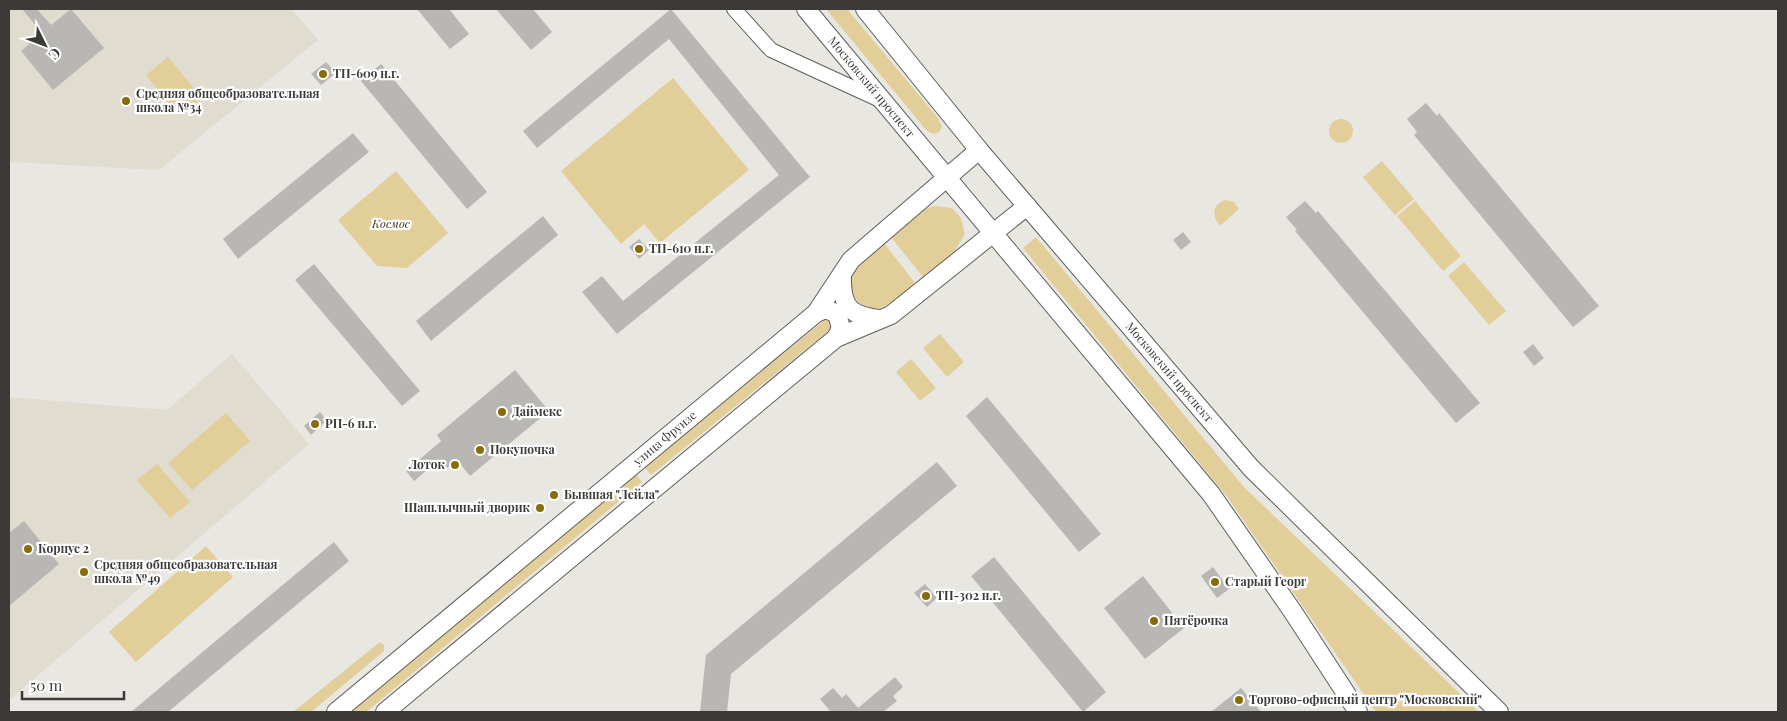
<svg xmlns="http://www.w3.org/2000/svg" width="1787" height="721" font-family="'Playfair Display',serif">
  <rect width="100%" height="100%" fill="#e9e7e2"/>
  <g fill="#e0dcd0">
    <path d="M9,9H292L318,40L159,170L9,162Z"/>
    <path d="M232,354L309,444L9,700V397L167,410Z"/>
  </g>
  <g fill="#e2ce98">
    <path d="M826,9H847L938,118L942,127L939,132L934,134L927,131Z"/>
    <path d="M168,57L202,98L179,116L146,75Z"/>
    <path d="M673,78L749,170L660,243L644,224L621,244L561,171Z"/>
    <circle cx="1341" cy="131" r="12"/>
    <path d="M1382,161L1414,199L1395,215L1363,177Z"/>
    <path d="M396,171L448,233L407,268L377,266L338,220Z"/>
    <path d="M1225,200L1234,202L1239,209L1220,226C1212,215 1211,206 1225,200Z"/>
    <path d="M1415,201L1461,256L1443,271L1397,216Z"/>
    <path d="M935,206L952,208L961,218L965,234L955,251L923,277L891,237L927,208Z"/>
    <path d="M1036,237L1244,487L1479,712H1376L1228,498L1023,248Z"/>
    <path d="M884,243L915,283C900,295 881,319 860,303C854,298 850,291 849,283L855,268Z"/>
    <path d="M1464,262L1506,311L1489,325L1448,276Z"/>
    <path d="M826,319L830,320L832,326L828,331L651,475L644,467Z"/>
    <path d="M940,334L964,362L947,377L923,348Z"/>
    <path d="M911,359L936,388L920,401L896,372Z"/>
    <path d="M226,413L250,441L192,490L168,463Z"/>
    <path d="M157,464L190,502L170,518L137,480Z"/>
    <path d="M635,473L642,482L366,712H348Z"/>
    <path d="M206,546L233,577L136,662L109,632Z"/>
    <path d="M380,642L384,645V651L311,712H293Z"/>
  </g>
  <g fill="#b9b7b3">
    <path d="M22,9H37L51,25L71,9L104,48L53,90L21,51L42,33Z"/>
    <path d="M417,9H449L469,34L450,49Z"/>
    <path d="M496,9H533L552,32L531,50Z"/>
    <path d="M671,9L810,177L617,334L582,292L602,276L623,301L779,175L669,39L537,148L523,131Z"/>
    <path d="M326,62L336,73L321,85L311,74Z"/>
    <path d="M381,64L487,192L467,209L361,81Z"/>
    <path d="M1426,103L1437,116L1439,113L1599,306L1573,327L1414,135L1417,132L1407,119Z"/>
    <path d="M353,133L369,152L238,259L223,239Z"/>
    <path d="M1305,201L1316,213L1318,211L1480,403L1456,423L1295,231L1297,230L1286,217Z"/>
    <path d="M543,216L558,235L431,341L416,321Z"/>
    <path d="M1183,232L1191,242L1181,250L1173,240Z"/>
    <path d="M639,239L649,250L639,259L629,247Z"/>
    <path d="M314,264L420,391L402,406L295,280Z"/>
    <path d="M1533,344L1544,358L1534,366L1523,352Z"/>
    <path d="M515,370L549,411L470,476L457,460L446,469L439,460L414,481L406,471L441,441L437,435Z"/>
    <path d="M987,397L1101,534L1079,552L966,416Z"/>
    <path d="M320,412L327,420L311,435L304,426Z"/>
    <path d="M937,462L957,486L731,674L727,712H700L706,655Z"/>
    <path d="M24,521L59,564L9,606V533Z"/>
    <path d="M334,542L349,561L168,712H131Z"/>
    <path d="M994,557L1106,692L1083,712L971,576Z"/>
    <path d="M1213,567L1229,589L1217,598L1201,576Z"/>
    <path d="M1143,576L1184,628L1145,659L1104,608Z"/>
    <path d="M925,584L937,598L927,607L914,593Z"/>
    <path d="M895,677L903,687L893,696L897,701L883,712H831L820,699L833,688L842,698L846,694L858,708Z"/>
    <path d="M1241,688L1261,712H1211Z"/>
  </g>
  <g fill="none" stroke-linecap="round" stroke-linejoin="round">
    <g stroke="#5f5e59" stroke-width="16">
      <path id="minor" d="M734,9L771,50L882,101"/>
    </g>
    <g stroke="#5f5e59" stroke-width="20">
      <g id="major">
        <path id="s1" d="M806,9L1211,494L1293,612L1358,712"/>
        <path id="s2" d="M865,9L979,150L1251,468L1499,712"/>
        <path d="M842,274C841,305 848,316 880,319"/>
        <path d="M816,313L826,309L837,314L841,328L836,338"/>
        <path id="s3" d="M336,712L816,313L851,260L979,150"/>
        <path d="M385,712L836,338L891,315L1027,206"/>
      </g>
    </g>
    <use href="#minor" stroke="#fff" stroke-width="14"/>
    <use href="#major" stroke="#fff" stroke-width="18"/>
  </g>
  <g fill="#876c09" stroke="#fff" stroke-width="2">
    <circle cx="323" cy="74" r="5"/>
    <circle cx="126" cy="101" r="5"/>
    <circle cx="639" cy="249" r="5"/>
    <circle cx="502" cy="412" r="5"/>
    <circle cx="315" cy="424" r="5"/>
    <circle cx="480" cy="450" r="5"/>
    <circle cx="455" cy="465" r="5"/>
    <circle cx="554" cy="495" r="5"/>
    <circle cx="540" cy="508" r="5"/>
    <circle cx="28" cy="549" r="5"/>
    <circle cx="84" cy="572" r="5"/>
    <circle cx="1215" cy="582" r="5"/>
    <circle cx="926" cy="596" r="5"/>
    <circle cx="1154" cy="621" r="5"/>
    <circle cx="1239" cy="700" r="5"/>
  </g>
  <g text-anchor="middle" stroke-width="4.5" stroke-linejoin="round" paint-order="stroke">
    <g font-size="12" font-weight="bold" fill="#3b3a38" stroke="#fff" text-anchor="start">
      <text x="333" y="78">ТП-609 н.г.</text>
      <text x="136" y="98">Средняя общеобразовательная<tspan x="136" dy="14">школа №34</tspan></text>
      <text x="649" y="253">ТП-610 н.г.</text>
      <text x="512" y="416">Даймекс</text>
      <text x="325" y="428">РП-6 н.г.</text>
      <text x="490" y="454">Покупочка</text>
      <text x="445" y="469" text-anchor="end">Лоток</text>
      <text x="564" y="499">Бывшая "Лейла"</text>
      <text x="530" y="512" text-anchor="end">Шашлычный дворик</text>
      <text x="38" y="553">Корпус 2</text>
      <text x="94" y="569">Средняя общеобразовательная<tspan x="94" dy="14">школа №49</tspan></text>
      <text x="1225" y="586">Старый Георг</text>
      <text x="936" y="600">ТП-302 н.г.</text>
      <text x="1164" y="625">Пятёрочка</text>
      <text x="1249" y="704">Торгово-офисный центр "Московский"</text>
    </g>
    <g font-size="12" fill="#3b3a38" stroke="#fff">
      <text dy="4" stroke="none"><textPath href="#s1" startOffset="102">Московский проспект</textPath></text>
      <text dy="4" stroke="none"><textPath href="#s2" startOffset="474">Московский проспект</textPath></text>
      <text dy="4" stroke="none"><textPath href="#s3" startOffset="428">улица Фрунзе</textPath></text>
    </g>
    <g font-size="12" font-style="italic" fill="#3e3417" stroke="#fff">
      <text x="391" y="228">Космос</text>
    </g>
  </g>
  <rect width="1787" height="721" fill="none" stroke="#3b3a38" stroke-width="20"/>
  <g transform="translate(45 45) rotate(132)" stroke="#ffffff" stroke-width="4" paint-order="stroke">
  <path d="M0-4L9 19L0 12L-9 19Z" fill="#3b3a38"/>
  <text y="-8" font-size="14" font-weight="bold" text-anchor="middle" fill="#3b3a38">С</text>
  </g>
  <path d="M22 691v8h102v-8" fill="none" stroke="#3b3a38" stroke-width="2.5"/>
  <text x="30" y="691" font-size="15" fill="#3b3a38" stroke="#ffffff" stroke-width="4" paint-order="stroke">50 m</text>
</svg>
